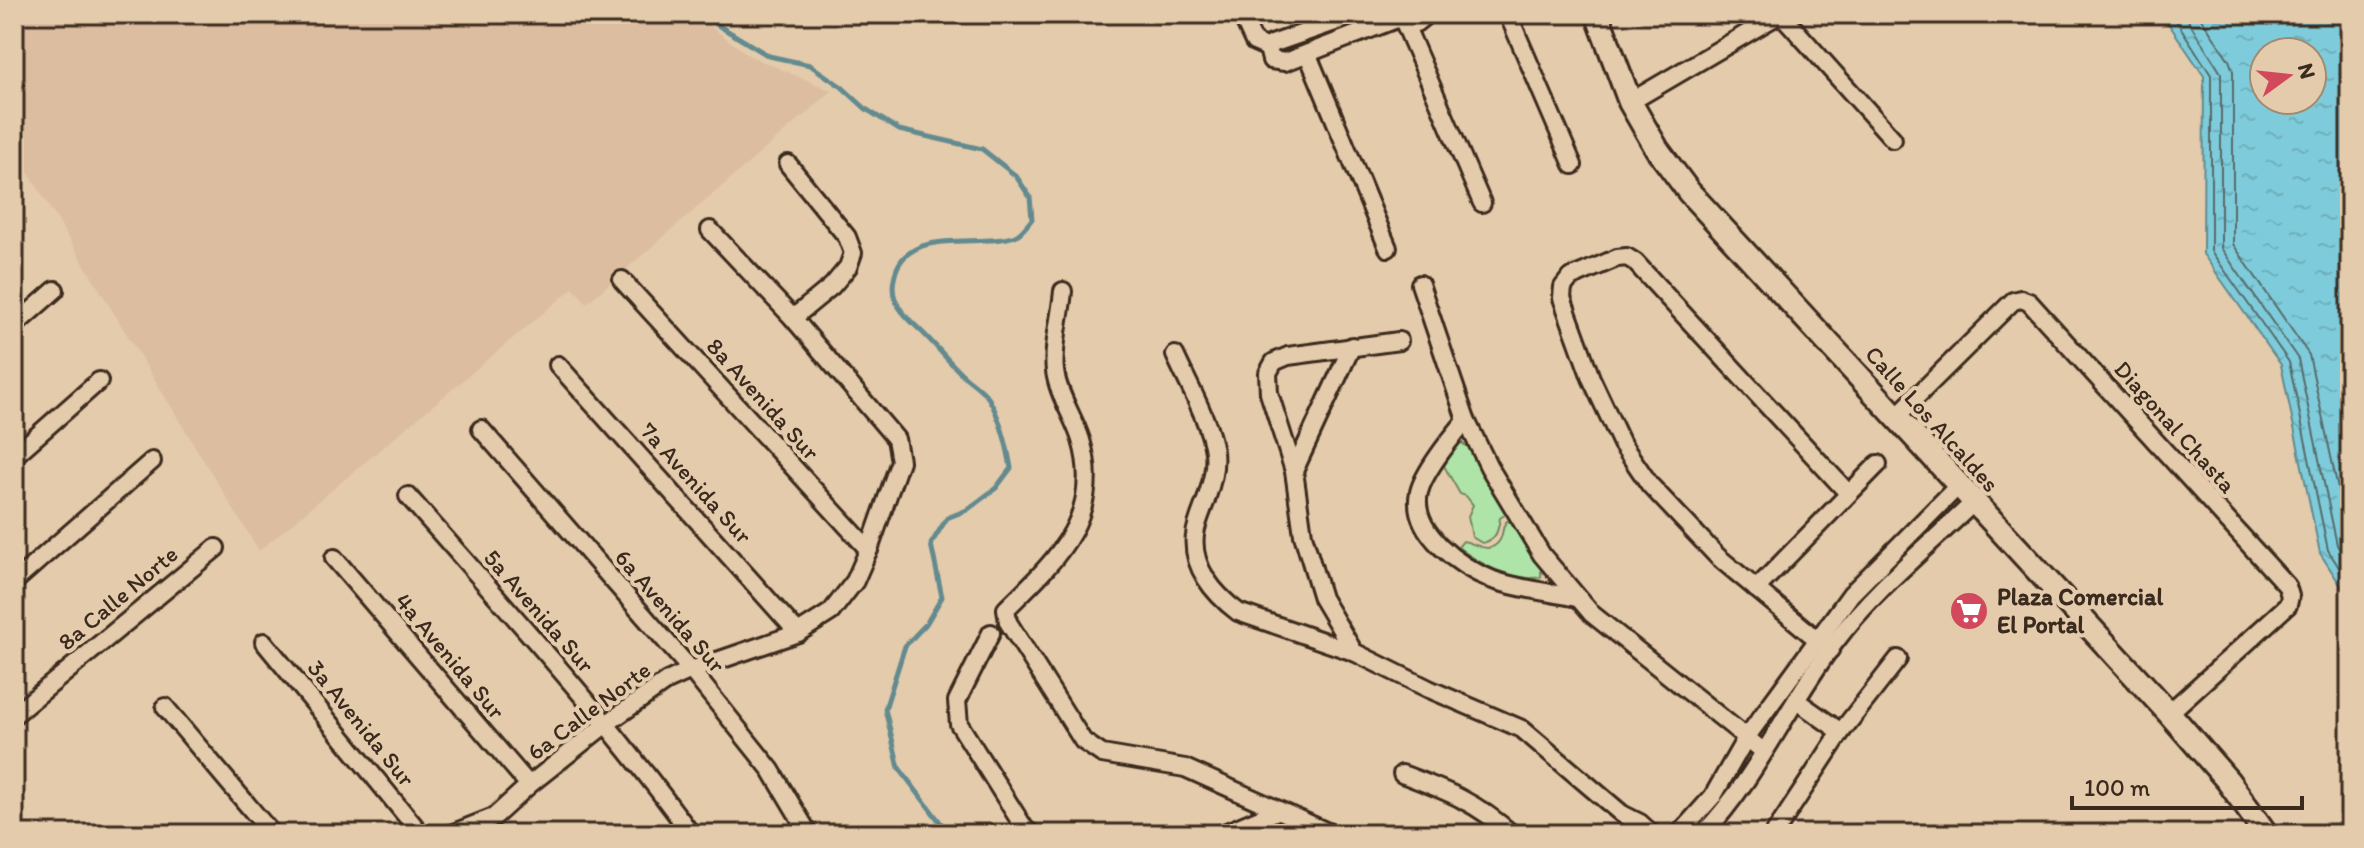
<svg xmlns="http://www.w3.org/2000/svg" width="2364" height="848" font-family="Itim,sans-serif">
  <defs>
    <pattern id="water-ripples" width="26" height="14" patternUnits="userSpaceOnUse" patternTransform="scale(2)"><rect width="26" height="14" fill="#7eccdb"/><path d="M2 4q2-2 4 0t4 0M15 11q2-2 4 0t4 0" fill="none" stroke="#6eafbc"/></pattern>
  </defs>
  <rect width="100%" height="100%" fill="#e4cbac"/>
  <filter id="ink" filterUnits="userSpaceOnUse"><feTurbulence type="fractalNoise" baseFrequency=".0125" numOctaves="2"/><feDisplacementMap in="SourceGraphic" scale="16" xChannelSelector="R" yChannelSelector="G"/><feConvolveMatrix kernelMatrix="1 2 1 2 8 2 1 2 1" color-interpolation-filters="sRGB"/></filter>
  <g filter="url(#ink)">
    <path fill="#dcbda0" d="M14,14H694L750,56L832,91L587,303L573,288L259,551L14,149Z"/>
    <g fill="#aee4a7" stroke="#748762" stroke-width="2">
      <path d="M1461,443L1469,447L1506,514L1500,518C1498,532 1496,540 1482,543L1472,537L1468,516L1473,505L1466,496L1460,494L1444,466L1453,447Z"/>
      <path d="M1507,521L1511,522C1518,539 1544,558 1541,577C1514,583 1478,563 1458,547L1463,541C1475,543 1490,556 1500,540C1504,532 1501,528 1507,521Z"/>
    </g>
    <path fill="url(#water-ripples)" stroke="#638b8f" stroke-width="2" fill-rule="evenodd" d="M2162,14H2350V600L2320,553L2281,365L2203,254L2204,76ZM2264,52H2312V100H2264Z"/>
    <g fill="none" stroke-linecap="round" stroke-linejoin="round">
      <g stroke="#566b6a" stroke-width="2">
        <path d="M2172,14L2211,75V251L2289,362L2328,550L2350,585"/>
        <path d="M2184,14L2221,73V248L2298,359L2337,545L2350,566"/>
        <path d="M2198,14L2229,60L2233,71V244L2309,355L2350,544"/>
      </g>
      <path stroke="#638b8f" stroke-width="5" d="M705,14L716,24L769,56L810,65L842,87L866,109L899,130L982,149L1016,176L1030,197L1032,219C1027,225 1022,233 1015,236C979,249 903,224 894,279C889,301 904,315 920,330C935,344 947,360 962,374C970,382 983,389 989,399C1001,420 1007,444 1011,468L996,488L967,510L947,518L931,544L942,597L926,624L905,646L885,709L899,768L949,834"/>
      <g stroke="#3b2a1e" stroke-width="22">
        <g id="street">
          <path d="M1241,14L1254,42L1268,48"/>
          <path d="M1358,14L1272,44L1268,48L1271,60L1285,62L1399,18"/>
          <path d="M1396,14L1404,22L1482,203"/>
          <path d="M1508,14L1573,165"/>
          <path d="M1781,14L1893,139"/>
          <path d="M1404,22L1416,23L1427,14"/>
          <path d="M1308,55L1388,248"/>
          <path d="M1630,102L1780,14"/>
          <path d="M788,164L847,237L853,253L848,267L832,286L793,318"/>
          <path d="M622,280L869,550"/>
          <path d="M1420,284L1466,420L1489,467L1542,555L1592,614L1763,751"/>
          <path d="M1063,291C1061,315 1052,348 1055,371C1058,395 1074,417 1081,440C1104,516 1056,560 1006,609L1008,622L1083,741L1102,754L1185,768L1332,834"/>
          <path d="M14,326L55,290"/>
          <path d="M1399,341L1288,356L1274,362L1268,373L1269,393L1294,471L1303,535L1322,598L1354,652L1429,689L1522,729L1622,814L1640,823L1652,834"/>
          <path d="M1175,355C1188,384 1210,422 1214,452C1216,469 1211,484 1206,500C1202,511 1196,524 1195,535C1191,567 1214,594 1238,612L1354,652"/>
          <path d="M558,365L798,633"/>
          <path d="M1895,418L2013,301L2021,299L2029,302L2287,586L2290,596L2288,605L2169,713"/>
          <path d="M1466,420C1452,437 1424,471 1419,492C1410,532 1460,567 1493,580C1519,589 1550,592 1577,598"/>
          <path d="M481,429L691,670L771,770L809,834"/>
          <path d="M14,456L99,381"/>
          <path d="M1294,471L1352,346"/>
          <path d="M408,496C505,607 605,715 691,834"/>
          <path d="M334,558L529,785"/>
          <path d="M14,582L152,461"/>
          <path d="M1756,589L1878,464"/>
          <path d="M991,633L957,701L959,724L1025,829L1032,834"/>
          <path d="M264,642L421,834"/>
          <path d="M1830,650L1718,557L1650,485L1622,444L1591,378L1562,298L1563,287L1570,278L1617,258L1627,257L1635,262L1848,493"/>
          <path d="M1797,701L1841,732"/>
          <path d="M165,707L272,834"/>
          <path d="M14,715L216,548"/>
          <path d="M1402,774C1449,792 1474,801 1512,834"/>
          <path d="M451,834L494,817L529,785L606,724L667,681L691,670L798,633L831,612L855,581L871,544L900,461L896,439L793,318L710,230"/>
          <path d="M1222,834L1277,811"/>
          <path d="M1679,834L1713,796L1746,738L1851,594L1958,486"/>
          <path d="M1703,834C1757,778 1788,704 1835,642C1874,590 1926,548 1973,503"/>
          <path d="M1774,834L1841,732L1898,659"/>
          <path d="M2345,834L2350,832"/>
        </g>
      </g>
      <g stroke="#3b2a1e" stroke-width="28">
        <path id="secondary" d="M1597,14L1630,102L1657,149L1689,192L2169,713L2228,781L2266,834"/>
      </g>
      <use href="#street" stroke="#e4cbac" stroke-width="16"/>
      <use href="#secondary" stroke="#e4cbac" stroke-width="22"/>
    </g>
  </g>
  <defs>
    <g id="supermarket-disc" transform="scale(2)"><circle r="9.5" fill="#d1495b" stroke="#e4cbac"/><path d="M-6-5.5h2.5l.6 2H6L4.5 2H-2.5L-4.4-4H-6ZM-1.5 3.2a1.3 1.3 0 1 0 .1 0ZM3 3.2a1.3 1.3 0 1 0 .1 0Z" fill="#fff"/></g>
  </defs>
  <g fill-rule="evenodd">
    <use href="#supermarket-disc" x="1969" y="611"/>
  </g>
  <g text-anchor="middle" stroke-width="8" stroke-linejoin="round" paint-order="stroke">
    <g font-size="24" fill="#3b2a1e" stroke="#e4cbac">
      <text transform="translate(763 399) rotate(48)" y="8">8a Avenida Sur</text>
      <text transform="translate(1932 419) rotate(48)" y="8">Calle Los Alcaldes</text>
      <text transform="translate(2175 427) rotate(48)" y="8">Diagonal Chasta</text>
      <text transform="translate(696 483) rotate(48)" y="8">7a Avenida Sur</text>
      <text transform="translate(118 598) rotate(-40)" y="8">8a Calle Norte</text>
      <text transform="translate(539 611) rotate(49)" y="8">5a Avenida Sur</text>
      <text transform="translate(670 611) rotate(49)" y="8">6a Avenida Sur</text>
      <text transform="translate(450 656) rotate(50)" y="8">4a Avenida Sur</text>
      <text transform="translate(589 711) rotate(-37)" y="8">6a Calle Norte</text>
      <text transform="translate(361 723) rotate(51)" y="8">3a Avenida Sur</text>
    </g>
    <g font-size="24" font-weight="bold" fill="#3b2a1e" stroke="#e4cbac" text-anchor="start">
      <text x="1997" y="605">Plaza Comercial<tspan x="1997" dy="28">El Portal</tspan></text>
    </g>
  </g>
  <rect width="2364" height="848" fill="none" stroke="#e4cbac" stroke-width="48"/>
  <rect x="24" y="24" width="2316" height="800" fill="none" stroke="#3b2a1e" stroke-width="3" filter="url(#ink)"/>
  <g transform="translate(2288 76) rotate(75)"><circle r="38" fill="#e4cbac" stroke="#a08b73" stroke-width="2"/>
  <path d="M0-6L14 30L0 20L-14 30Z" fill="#d1495b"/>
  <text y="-12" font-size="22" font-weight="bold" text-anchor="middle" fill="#3b2a1e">N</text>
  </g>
  <path d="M2072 796v12h230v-12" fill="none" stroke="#3b2a1e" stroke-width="4"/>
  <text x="2084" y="796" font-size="24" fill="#3b2a1e" stroke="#e4cbac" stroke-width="6" paint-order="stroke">100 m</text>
</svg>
